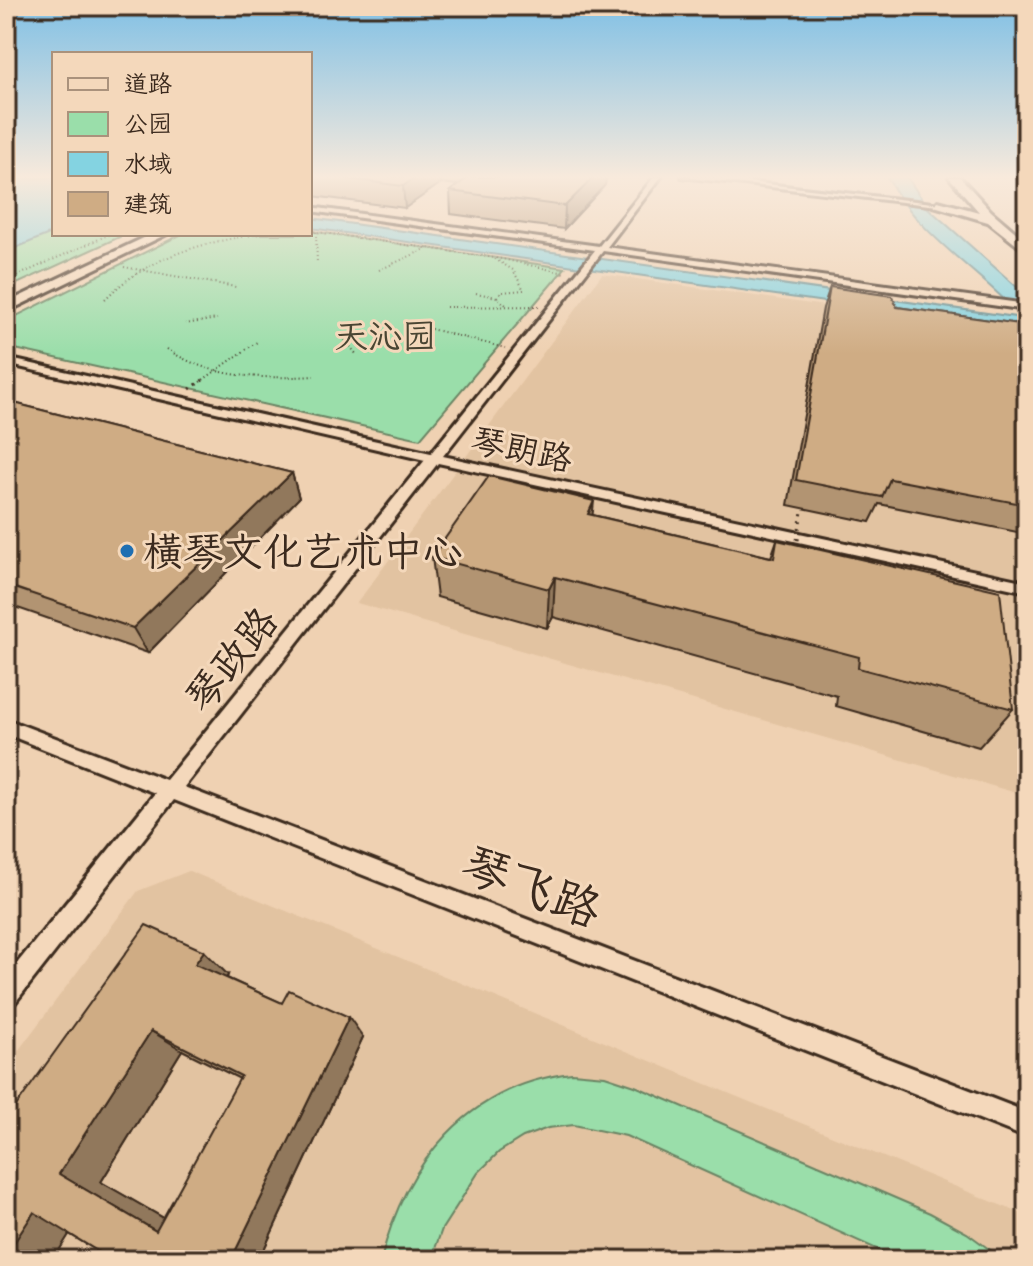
<svg xmlns="http://www.w3.org/2000/svg" width="1033" height="1266" font-family="Caveat,'LXGW WenKai TC',sans-serif">
  <rect width="100%" height="100%" fill="#efd1b2"/>
  <filter id="ink" filterUnits="userSpaceOnUse"><feTurbulence type="fractalNoise" baseFrequency=".0125" numOctaves="2"/><feDisplacementMap in="SourceGraphic" scale="16" xChannelSelector="R" yChannelSelector="G"/><feConvolveMatrix kernelMatrix="1 2 1 2 8 2 1 2 1" color-interpolation-filters="sRGB"/></filter>
  <g filter="url(#ink)">
    <g fill="#e2c3a1">
      <path d="M602,274L1027,335V796L357,603Z"/>
      <path d="M189,871L1027,1216V1260H6V1067L138,891Z"/>
    </g>
    <g fill="#9adeaa" stroke="#6a8464" stroke-width="2">
      <path d="M6,177H54V234H126L6,289Z"/>
      <path d="M310,231L565,268L420,439L6,347V321L182,234H310Z"/>
      <path d="M572,1073L605,1076L635,1086L930,1213L967,1233L1004,1260H901L626,1136L574,1125L548,1128L523,1137L499,1152L478,1173L442,1229L431,1260H381C405,1162 469,1085 572,1073Z"/>
    </g>
    <g fill="#84d3e1" stroke="#678f93" stroke-width="2">
      <path d="M54,177V232L6,252V180Z"/>
      <path d="M887,177H907L928,208L1027,296V331L310,228V218L1023,318C979,270 920,237 887,177Z"/>
    </g>
    <g fill="none" stroke-linecap="round" stroke-linejoin="round">
      <g stroke="#3b2a1e" stroke-width="6">
        <g id="minor">
          <path d="M654,177H661L607,247L1027,304V310L603,251L443,456L1027,582V592L438,463L184,787L1027,1112V1138L174,800L14,1004L6,1008V977L155,793L6,734V719L166,780L425,460L6,364V358L431,453L595,250L310,211V207L599,246Z"/>
          <path d="M682,177H706L942,204L938,206Z"/>
        </g>
      </g>
      <g stroke="#3b2a1e" stroke-width="6">
        <path id="secondary" d="M152,234H167L6,312V303Z"/>
      </g>
      <g stroke="#3b2a1e" stroke-width="6">
        <path id="primary" d="M949,177H960L991,211L1027,242V253L988,222L934,206L938,201L979,212Z"/>
      </g>
      <g stroke="#3b2a1e" stroke-width="2" stroke-dasharray="1 3" stroke-linecap="butt">
        <path d="M310,231L502,259L565,273"/>
        <path d="M316,232L317,264"/>
        <path d="M495,259L513,270L524,290L502,292L497,297"/>
        <path d="M124,267L236,287"/>
        <path d="M379,270L428,248"/>
        <path d="M6,281L110,234"/>
        <path d="M476,293L497,297L506,305"/>
        <path d="M105,299C147,257 202,242 260,234"/>
        <path d="M446,307L539,306"/>
        <path d="M185,324L217,319"/>
        <path d="M427,328L505,348"/>
        <path d="M345,340L357,355"/>
        <path d="M167,349C212,379 262,379 314,376"/>
        <path d="M200,382L257,342"/>
      </g>
      <path stroke="#3b2a1e" stroke-width="3" stroke-dasharray="2 5" stroke-linecap="butt" d="M190,389L203,380"/>
      <use href="#minor" fill="#f4d8bb" fill-rule="evenodd"/>
      <use href="#secondary" fill="#f4d8bb" fill-rule="evenodd"/>
      <use href="#primary" fill="#f4d8bb" fill-rule="evenodd"/>
      <path stroke="#3b2a1e" stroke-width="3" stroke-dasharray="2 5" stroke-linecap="butt" d="M799,529L803,506"/>
      <path stroke="#3b2a1e" stroke-width="4" stroke-dasharray="2 6" stroke-linecap="butt" d="M796,548L800,527"/>
    </g>
    <g fill="#b29472" stroke="#3b2a1e" stroke-width="2" fill-rule="evenodd">
      <path d="M310,177H606L605,185L564,229L451,214L450,191L458,185L441,183L405,208L313,196Z"/>
      <path d="M830,287L897,307L1026,325L1027,323V534L879,504L870,522L788,505L823,308Z"/>
      <path d="M6,401L292,473L299,498L148,653L6,604Z"/>
      <path d="M593,515L771,557L777,540L1013,709L979,747L836,706L837,696L553,617L547,628L437,597L432,557Z"/>
      <path d="M228,975L227,978L282,1003L363,1037L259,1260H112L69,1234L53,1260L6,1120ZM182,1050L240,1079L164,1218L101,1182Z"/>
    </g>
    <g fill="#91785c" stroke="#3b2a1e" stroke-width="2">
      <path d="M416,177H441V183L405,208L403,186Z"/>
      <path d="M594,177H606L605,185L564,229L565,206Z"/>
      <path d="M292,473L299,498L148,653L133,628Z"/>
      <path d="M594,501L590,540L588,514Z"/>
      <path d="M555,577L553,617L547,628L549,589Z"/>
      <path d="M6,817L17,828L6,836Z"/>
      <path d="M204,951L228,975L221,987L195,964Z"/>
      <path d="M349,1017L363,1037L259,1260H231Z"/>
      <path d="M151,1031L182,1050L101,1182L191,1234L156,1231L59,1174Z"/>
      <path d="M34,1212L80,1217L53,1260H6V1255Z"/>
    </g>
    <g fill="#cfac84" stroke="#3b2a1e" stroke-width="2" fill-rule="evenodd">
      <path d="M334,177H416L403,186Z"/>
      <path d="M469,177H594L565,206L450,191Z"/>
      <path d="M830,287L892,296L897,307L1026,325L1027,323V505L890,479L882,497L796,480Z"/>
      <path d="M6,401L292,473L133,628L6,585Z"/>
      <path d="M489,476L594,501L588,514L774,558L777,540L1000,591L1013,709L858,668L859,657L555,577L549,589L432,557Z"/>
      <path d="M146,925L204,951L195,964L282,1003L289,990L349,1017L231,1260H112L34,1212L6,1255V1120ZM151,1031L241,1076L156,1231L59,1174Z"/>
    </g>
  </g>
  <linearGradient id="sky" x2="0" y2="1"><stop stop-color="#80c0e5"/><stop offset="0.5" stop-color="#f8eadc"/><stop offset="1" stop-color="#f8eadc" stop-opacity="0"/></linearGradient>
  <rect width="1033" height="354" fill="url(#sky)"/>
  <circle fill="#1f6fb2" stroke="#f4d8bb" stroke-width="3" cx="127" cy="551" r="8"/>
  <g text-anchor="middle" stroke-width="6" stroke-linejoin="round" paint-order="stroke">
    <g font-size="34" fill="#494533" stroke="#f4d8bb">
      <text x="385" y="348">天沁园</text>
    </g>
    <g font-size="34" fill="#3b2a1e" stroke="#f4d8bb">
      <text transform="translate(522 449) rotate(12)" y="12">琴朗路</text>
    </g>
    <g font-size="40" fill="#3b2a1e" stroke="#f4d8bb" text-anchor="start">
      <text x="143" y="565">横琴文化艺术中心</text>
    </g>
    <g font-size="40" fill="#3b2a1e" stroke="#f4d8bb">
      <text transform="translate(231 659) rotate(-51)" y="14">琴政路</text>
    </g>
    <g font-size="48" fill="#3b2a1e" stroke="#f4d8bb">
      <text transform="translate(532 886) rotate(21)" y="17">琴飞路</text>
    </g>
  </g>
  <rect width="1033" height="1266" fill="none" stroke="#f4d8bb" stroke-width="32"/>
  <rect x="16" y="16" width="1001" height="1234" fill="none" stroke="#3b2a1e" stroke-width="3" filter="url(#ink)"/>
  <rect x="52" y="52" width="260" height="184" fill="#f4d8bb" stroke="#aa927c" stroke-width="2"/>
  <rect x="68" y="78" width="40" height="12" fill="#f4d8bb" stroke="#aa927c" stroke-width="2"/>
  <text x="124" y="92" font-size="24" fill="#3b2a1e">道路</text>
  <rect x="68" y="112" width="40" height="24" fill="#9adeaa" stroke="#aa927c" stroke-width="2"/>
  <text x="124" y="132" font-size="24" fill="#3b2a1e">公园</text>
  <rect x="68" y="152" width="40" height="24" fill="#84d3e1" stroke="#aa927c" stroke-width="2"/>
  <text x="124" y="172" font-size="24" fill="#3b2a1e">水域</text>
  <rect x="68" y="192" width="40" height="24" fill="#cfac84" stroke="#aa927c" stroke-width="2"/>
  <text x="124" y="212" font-size="24" fill="#3b2a1e">建筑</text>
</svg>
